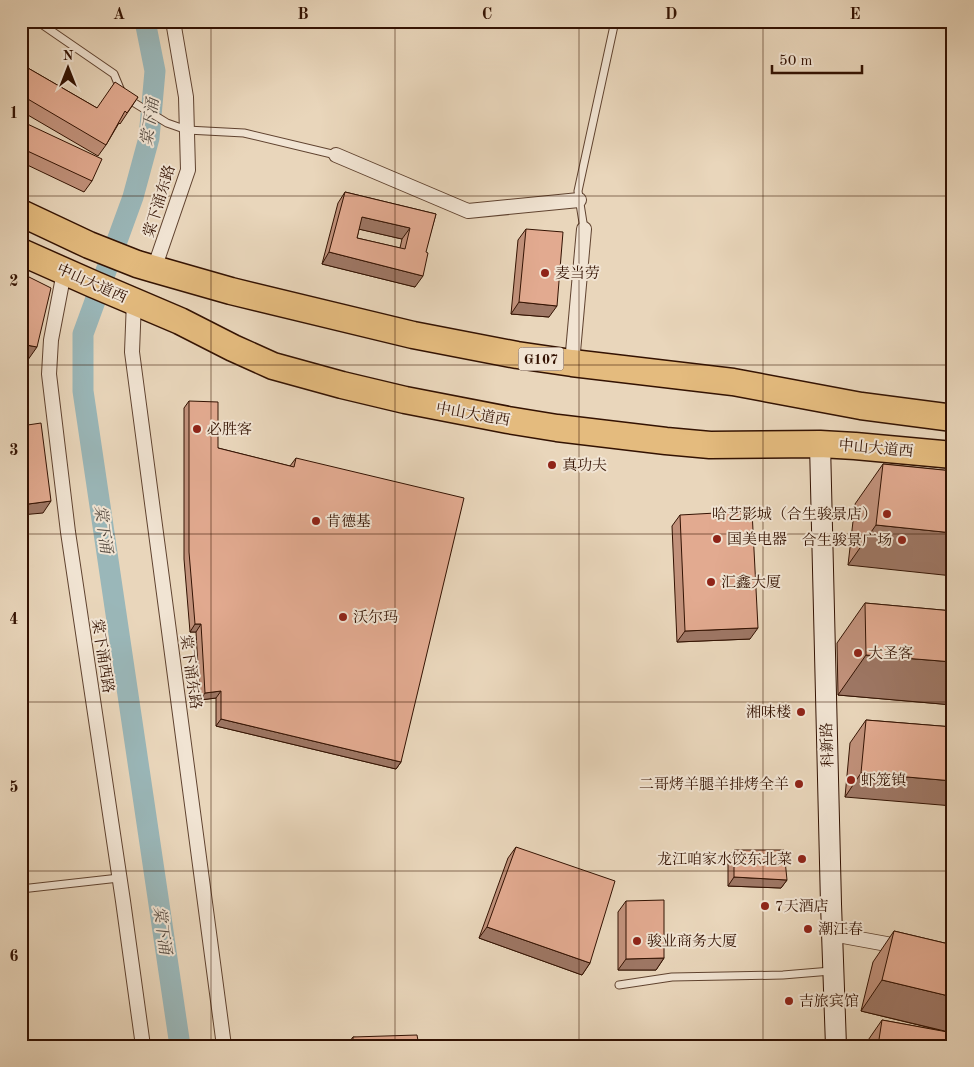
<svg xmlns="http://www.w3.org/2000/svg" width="974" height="1067" font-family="'Old Standard TT','Noto Serif SC',serif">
  <rect width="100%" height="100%" fill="#e9d6bb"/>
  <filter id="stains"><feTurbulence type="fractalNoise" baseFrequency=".004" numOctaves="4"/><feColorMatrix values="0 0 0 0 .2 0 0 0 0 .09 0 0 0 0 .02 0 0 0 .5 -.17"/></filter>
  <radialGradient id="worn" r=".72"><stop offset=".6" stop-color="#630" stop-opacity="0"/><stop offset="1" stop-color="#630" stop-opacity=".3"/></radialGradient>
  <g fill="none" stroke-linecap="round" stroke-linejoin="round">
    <path stroke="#9ab7b9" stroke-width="21" d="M145,21L155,71L149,138L133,197L83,334V391L180,1046"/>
    <g stroke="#604330" stroke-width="9">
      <g id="lane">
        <path d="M37,21L114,74L121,91"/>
        <path d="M128,99L167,123L187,130L244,133L336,155"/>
        <path d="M584,229L578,191L615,21"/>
        <path d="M21,889L119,878"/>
        <path d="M619,985L672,977L783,975L831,971"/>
      </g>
    </g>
    <g stroke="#604330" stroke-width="16">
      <g id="street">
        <path d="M336,155L468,211L579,200"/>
        <path d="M154,269L188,170L186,97L173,21"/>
        <path d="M64,272L51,340L49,374L68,532L123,901L143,1046"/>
        <path d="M134,301L132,352L224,1046"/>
        <path d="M572,363L584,229"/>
        <path d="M832,934L903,947"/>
      </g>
    </g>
    <g stroke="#331202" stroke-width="22">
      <path id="secondary" d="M820,444L831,904L836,1046"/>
    </g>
    <g stroke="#331202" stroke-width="29">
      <g id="highway">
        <path d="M21,213L89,245L137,264L154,269L231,291L413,335L517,355L572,363L733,382L861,406L953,418"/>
        <path d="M21,252L93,284L180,321L233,348L273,366L342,385L405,400L508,420L557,428L666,441L710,445L820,444L855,446L953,455"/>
      </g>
    </g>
    <use href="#lane" stroke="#f1e4d3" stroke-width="7"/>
    <use href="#street" stroke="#f1e4d3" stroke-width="14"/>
    <use href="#secondary" stroke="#f1e4d3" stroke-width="20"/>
    <use href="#highway" stroke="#e4bb7e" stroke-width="26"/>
  </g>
  <g fill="#c2927c" stroke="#331202" fill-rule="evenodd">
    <path d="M21,64L97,108L138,97L120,124L119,123L106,145L98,156L21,111Z"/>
    <path d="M21,121L92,181L84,192L21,162Z"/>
    <path d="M345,192L436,214L415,287L322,264L338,203ZM359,229L402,239L400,248L357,238Z"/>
    <path d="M526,229L549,317L511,314L518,240Z"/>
    <path d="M189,401L218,448L290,466L296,458L401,762L396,769L216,726V698L200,700L196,632H190L184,559V408Z"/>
    <path d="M883,464L953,471L848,565L855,504Z"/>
    <path d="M680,515L750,639L677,642L672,526Z"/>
    <path d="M865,603L953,611V705L838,695L837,643Z"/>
    <path d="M866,720L953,727L845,797L850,743Z"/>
    <path d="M516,847L590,963L582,975L479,938L508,858Z"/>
    <path d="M734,850L787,880L781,888L728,886V858Z"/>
    <path d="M626,901L664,958L656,970H618V912Z"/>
    <path d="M894,931L953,945V1046H864L882,1020L947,1032L861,1011L873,962Z"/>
    <path d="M353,1037L419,1046H346Z"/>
  </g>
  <g fill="#9e7765" stroke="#331202">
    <path d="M362,217L410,228L402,239L354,228Z"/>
    <path d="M329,252L423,276L415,287L322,264Z"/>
    <path d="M519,302L557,306L549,317L511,314Z"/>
    <path d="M21,344L37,347L25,364L21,363Z"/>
    <path d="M51,501L43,513L21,515V505Z"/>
    <path d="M876,525L953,533V576L848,565Z"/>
    <path d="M195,624H201L196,632H190Z"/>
    <path d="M758,628L750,639L677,642L685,631Z"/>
    <path d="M866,655L953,662V705L838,695Z"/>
    <path d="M221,691L216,698L200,700L205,693Z"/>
    <path d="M221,719L401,762L396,769L216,726Z"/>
    <path d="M861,773L953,781V806L845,797Z"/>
    <path d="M734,877L787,880L781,888L728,886Z"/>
    <path d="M487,927L590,963L582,975L479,938Z"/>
    <path d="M664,958L656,970H618L626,959Z"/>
    <path d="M882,980L953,997V1033L861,1011Z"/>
  </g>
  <g fill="#e2aa90" stroke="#331202" fill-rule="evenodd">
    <path d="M21,64L97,108L115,82L138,97L127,113L125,111L106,145L21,95Z"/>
    <path d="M21,121L102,159L92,181L21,148Z"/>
    <path d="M345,192L436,214L426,252L428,253L423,276L329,252ZM362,217L410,228L405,249L357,238Z"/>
    <path d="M526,229L563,232L557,306L519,302Z"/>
    <path d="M21,273L51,288L37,347L21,344Z"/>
    <path d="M189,401L218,402V448L294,467L296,458L464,498L401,762L221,719V691L205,693L201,624H195L189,552Z"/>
    <path d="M41,423L51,501L21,505V426Z"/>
    <path d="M883,464L953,471V533L876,525Z"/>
    <path d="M752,511L758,628L685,631L680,515Z"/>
    <path d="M865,603L953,611V662L866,655Z"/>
    <path d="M866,720L953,727V781L861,773Z"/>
    <path d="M516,847L615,881L590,963L487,927Z"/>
    <path d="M734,850H784L787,880L734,877Z"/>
    <path d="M664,900V958L626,959V901Z"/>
    <path d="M894,931L953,945V997L882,980Z"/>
    <path d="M882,1020L953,1033V1046H878Z"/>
    <path d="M417,1035L419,1046H353V1037Z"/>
  </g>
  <path fill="none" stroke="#331202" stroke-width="1" stroke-opacity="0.55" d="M211,21V1046M395,21V1046M579,21V1046M763,21V1046M21,196H953M21,365H953M21,534H953M21,702H953M21,871H953"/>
  <g fill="#8f2418" stroke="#f1e4d3" stroke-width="2">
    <circle cx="545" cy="273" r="5"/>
    <circle cx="197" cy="429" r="5"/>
    <circle cx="552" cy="465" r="5"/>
    <circle cx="887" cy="514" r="5"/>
    <circle cx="316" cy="521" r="5"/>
    <circle cx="717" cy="539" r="5"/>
    <circle cx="902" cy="540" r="5"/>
    <circle cx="711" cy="582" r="5"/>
    <circle cx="343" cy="617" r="5"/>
    <circle cx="858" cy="653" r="5"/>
    <circle cx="801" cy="712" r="5"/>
    <circle cx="851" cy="780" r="5"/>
    <circle cx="799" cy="784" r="5"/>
    <circle cx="802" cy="859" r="5"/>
    <circle cx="765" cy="906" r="5"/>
    <circle cx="808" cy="929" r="5"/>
    <circle cx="637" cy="941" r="5"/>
    <circle cx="789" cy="1001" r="5"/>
  </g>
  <g text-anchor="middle" stroke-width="4" stroke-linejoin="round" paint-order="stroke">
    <rect fill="#f1e4d3" stroke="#6c5141" stroke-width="1" x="518.5" y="347.5" width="45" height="23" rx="4"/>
    <g font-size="14" font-weight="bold" fill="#331202">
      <text x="541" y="364">G107</text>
    </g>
    <g font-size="15" fill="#331202" stroke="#f1e4d3">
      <text transform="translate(159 201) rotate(-73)" y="5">棠下涌东路</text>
      <text transform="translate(92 283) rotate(24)" y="5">中山大道西</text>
      <text transform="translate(473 414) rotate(10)" y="5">中山大道西</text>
      <text transform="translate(876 448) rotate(5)" y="5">中山大道西</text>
      <text transform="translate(103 656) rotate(81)" y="5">棠下涌西路</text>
      <text transform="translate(191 672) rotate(82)" y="5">棠下涌东路</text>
      <text transform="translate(827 745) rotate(-92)" y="5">科新路</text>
    </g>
    <g font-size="15" fill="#331202" stroke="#f1e4d3" text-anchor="start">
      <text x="555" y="278">麦当劳</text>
      <text x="207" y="434">必胜客</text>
      <text x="562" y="470">真功夫</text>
      <text x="877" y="519" text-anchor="end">哈艺影城（合生骏景店）</text>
      <text x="326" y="526">肯德基</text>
      <text x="727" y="544">国美电器</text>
      <text x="892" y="545" text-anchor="end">合生骏景广场</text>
      <text x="721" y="587">汇鑫大厦</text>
      <text x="353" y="622">沃尔玛</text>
      <text x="868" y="658">大圣客</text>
      <text x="791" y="717" text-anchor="end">湘味楼</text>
      <text x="861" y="785">虾笼镇</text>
      <text x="789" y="789" text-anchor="end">二哥烤羊腿羊排烤全羊</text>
      <text x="792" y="864" text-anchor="end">龙江咱家水饺东北菜</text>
      <text x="775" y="911">7天酒店</text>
      <text x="818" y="934">潮江春</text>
      <text x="647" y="946">骏业商务大厦</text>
      <text x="799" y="1006">吉旅宾馆</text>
    </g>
    <g font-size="16" font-style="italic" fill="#574c42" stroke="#f1e4d3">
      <text transform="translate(149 122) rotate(-82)" y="6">棠下涌</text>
      <text transform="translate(104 529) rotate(82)" y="6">棠下涌</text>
      <text transform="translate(163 930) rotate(82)" y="6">棠下涌</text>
    </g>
  </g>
  <rect width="974" height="1067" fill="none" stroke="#e9d6bb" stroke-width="55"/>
  <g transform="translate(68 68)" stroke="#f1e4d3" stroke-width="4" paint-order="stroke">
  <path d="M0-4L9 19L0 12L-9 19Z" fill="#331202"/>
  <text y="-8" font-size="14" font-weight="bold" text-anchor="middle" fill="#331202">N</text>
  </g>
  <path d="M772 65v8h90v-8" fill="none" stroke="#331202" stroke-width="2.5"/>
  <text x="779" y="65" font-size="15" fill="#331202" stroke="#f1e4d3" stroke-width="4" paint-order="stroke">50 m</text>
  <rect x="28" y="28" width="918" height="1012" fill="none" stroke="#331202" stroke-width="2"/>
  <g font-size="16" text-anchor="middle" font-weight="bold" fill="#331202">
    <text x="119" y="19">A</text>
    <text x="303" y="19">B</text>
    <text x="487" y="19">C</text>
    <text x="671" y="19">D</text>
    <text x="855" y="19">E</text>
    <text x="14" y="118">1</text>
    <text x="14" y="286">2</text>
    <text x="14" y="455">3</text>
    <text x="14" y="624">4</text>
    <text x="14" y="792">5</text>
    <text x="14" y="961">6</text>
  </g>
  <rect width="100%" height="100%" filter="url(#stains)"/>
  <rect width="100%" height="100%" fill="url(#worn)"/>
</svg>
